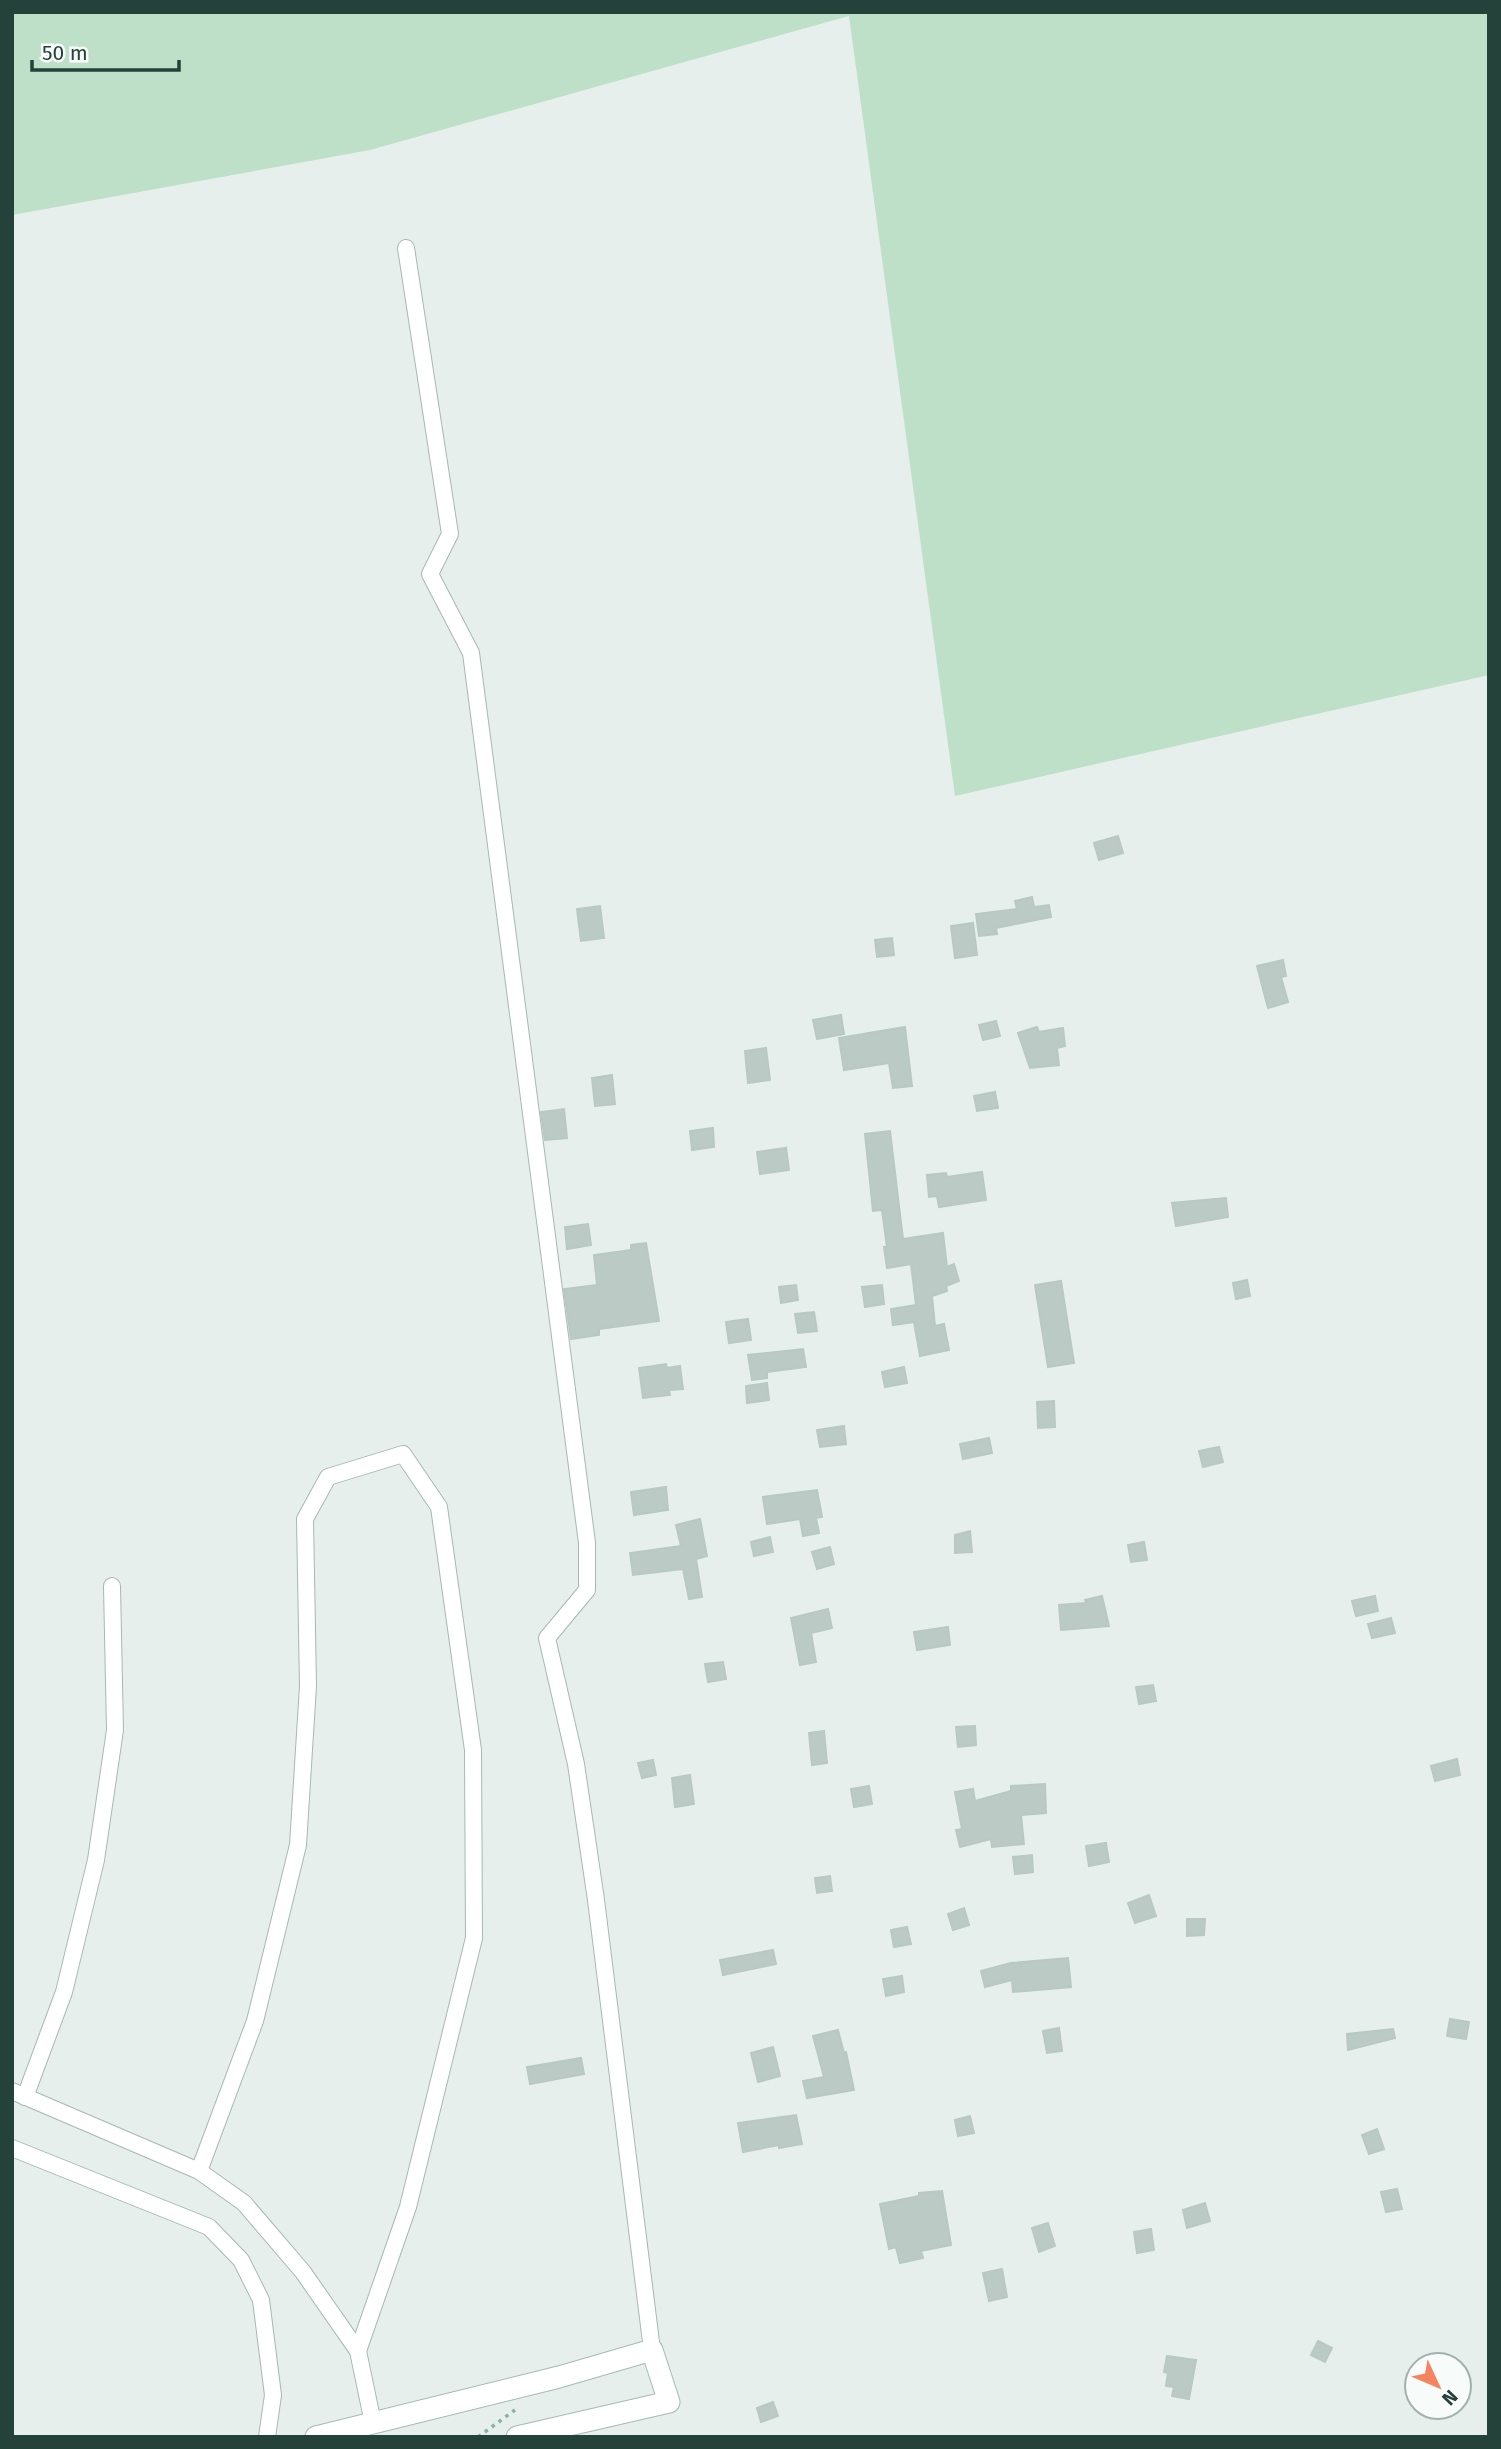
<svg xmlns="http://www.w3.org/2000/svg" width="1501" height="2449" font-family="'Fira Sans',sans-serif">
  <rect width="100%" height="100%" fill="#e6efeb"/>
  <path fill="#bfe0c8" d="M12,12H1489V675L955,796L849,16L370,150L12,215Z"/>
  <g fill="#bbcac4" stroke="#b8c9c2" stroke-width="2">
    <path d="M1118,836L1123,853L1099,860L1094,843Z"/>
    <path d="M1032,897L1034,907L1049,905L1051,917L996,928L997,934L979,936L976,914L1017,909L1015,901Z"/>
    <path d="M600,906L604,938L581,941L577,909Z"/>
    <path d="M973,923L977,955L955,958L951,926Z"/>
    <path d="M892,938L894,955L877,957L875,940Z"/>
    <path d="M1283,960L1286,976L1281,977L1288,1002L1268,1008L1257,966Z"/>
    <path d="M841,1015L844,1034L817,1039L813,1020Z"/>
    <path d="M996,1021L1000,1036L983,1040L979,1025Z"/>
    <path d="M905,1027L912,1086L893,1088L889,1063L844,1070L839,1038Z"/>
    <path d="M1037,1027L1039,1032L1063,1028L1065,1046L1057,1048L1059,1065L1030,1068L1018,1033Z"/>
    <path d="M766,1048L770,1080L748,1083L745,1051Z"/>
    <path d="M612,1075L615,1104L595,1106L592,1078Z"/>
    <path d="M995,1092L998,1108L977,1111L974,1096Z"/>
    <path d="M564,1109L567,1138L545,1140L541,1112Z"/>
    <path d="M713,1128L714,1147L692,1150L690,1131Z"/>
    <path d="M890,1131L903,1239L943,1233L947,1267L954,1264L959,1281L946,1286L947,1291L932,1296L935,1326L944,1324L949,1350L920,1356L914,1322L893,1325L891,1309L916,1305L911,1264L887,1268L884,1247H887L882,1210L873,1211L865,1134Z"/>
    <path d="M786,1148L789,1170L760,1174L757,1152Z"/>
    <path d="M982,1172L986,1200L939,1207L937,1196L929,1197L927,1175L946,1173L947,1177Z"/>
    <path d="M1226,1198L1228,1217L1176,1226L1172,1203Z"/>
    <path d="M588,1224L591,1245L567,1249L565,1227Z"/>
    <path d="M646,1243L659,1321L599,1329V1335L571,1339L564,1289L597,1285L594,1255L631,1250V1245Z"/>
    <path d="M1247,1280L1250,1296L1236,1299L1233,1283Z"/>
    <path d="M1061,1281L1074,1363L1048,1367L1035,1285Z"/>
    <path d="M796,1285L798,1300L781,1303L779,1287Z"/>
    <path d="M882,1285L884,1304L865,1307L862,1287Z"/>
    <path d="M814,1312L817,1331L798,1333L795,1314Z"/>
    <path d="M748,1319L751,1340L729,1343L726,1322Z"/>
    <path d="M803,1349L806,1367L767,1372V1378L752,1380L748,1355Z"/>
    <path d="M666,1364L667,1368L680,1366L683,1389L669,1390L670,1395L643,1398L639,1368Z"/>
    <path d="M904,1367L907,1383L885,1387L882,1372Z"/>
    <path d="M767,1383L769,1400L747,1403L746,1386Z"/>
    <path d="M1054,1401L1055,1427L1038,1428L1037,1402Z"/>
    <path d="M844,1426L846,1444L820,1447L817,1430Z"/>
    <path d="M989,1438L992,1453L963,1459L960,1444Z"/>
    <path d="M1219,1447L1223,1462L1203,1467L1199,1451Z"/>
    <path d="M666,1487L668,1510L634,1515L631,1492Z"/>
    <path d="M817,1490L822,1517L816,1518L819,1533L803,1536L800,1519L767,1524L763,1497Z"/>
    <path d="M700,1519L707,1556L696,1559L702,1597L689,1599L683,1569L633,1575L630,1553L681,1546L676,1525Z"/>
    <path d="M970,1531L972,1552L955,1553V1535Z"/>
    <path d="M770,1537L773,1552L754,1556L751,1542Z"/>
    <path d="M1144,1542L1147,1560L1131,1562L1128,1545Z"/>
    <path d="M830,1547L834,1564L817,1569L812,1552Z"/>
    <path d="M1102,1596L1109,1626L1061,1630L1059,1605L1086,1603L1085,1600Z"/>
    <path d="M1375,1596L1378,1611L1356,1616L1352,1601Z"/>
    <path d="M828,1609L832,1628L811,1633L816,1662L800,1665L791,1618Z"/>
    <path d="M1391,1618L1395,1633L1372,1638L1368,1624Z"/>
    <path d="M948,1627L950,1645L917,1650L914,1632Z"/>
    <path d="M723,1662L726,1679L708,1682L705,1664Z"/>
    <path d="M1153,1685L1156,1701L1139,1704L1136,1687Z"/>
    <path d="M975,1726L976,1745L958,1747L956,1727Z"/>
    <path d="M824,1731L827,1763L812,1765L809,1733Z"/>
    <path d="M1457,1759L1460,1775L1435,1781L1431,1766Z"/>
    <path d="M653,1760L656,1775L642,1778L638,1763Z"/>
    <path d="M690,1775L694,1804L675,1807L672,1778Z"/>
    <path d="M1045,1784L1046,1813L1021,1815L1024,1844L992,1847L991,1839L960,1847L956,1830L962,1829L955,1792L973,1789L975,1801L1011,1791V1786Z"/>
    <path d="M869,1786L872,1804L854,1807L851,1789Z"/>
    <path d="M1106,1843L1109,1862L1089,1866L1086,1846Z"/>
    <path d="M1032,1855L1033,1872L1015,1874L1013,1857Z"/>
    <path d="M830,1876L832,1891L817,1893L815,1878Z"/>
    <path d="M1149,1895L1156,1916L1135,1923L1128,1903Z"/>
    <path d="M964,1908L969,1925L953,1930L948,1914Z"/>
    <path d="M1187,1919H1205L1204,1935L1187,1936Z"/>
    <path d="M907,1927L911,1944L894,1947L891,1930Z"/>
    <path d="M773,1950L776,1964L723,1975L720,1960Z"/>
    <path d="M1068,1958L1071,1987L1013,1992L1012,1980L985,1987L981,1971L1011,1963Z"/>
    <path d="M902,1976L904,1992L886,1996L883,1979Z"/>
    <path d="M1450,2019L1469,2022L1466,2039L1447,2036Z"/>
    <path d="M1059,2028L1062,2051L1047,2053L1043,2031Z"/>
    <path d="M1393,2029L1395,2038L1348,2050L1347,2034Z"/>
    <path d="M838,2030L844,2053L846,2052L854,2090L807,2098L803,2081L824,2077L813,2036Z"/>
    <path d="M773,2047L780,2076L758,2082L751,2053Z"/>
    <path d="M581,2058L584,2074L530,2084L527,2067Z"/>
    <path d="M796,2115L802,2144L779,2148V2145L743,2152L738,2123Z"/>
    <path d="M970,2116L974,2133L958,2136L955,2120Z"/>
    <path d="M1377,2129L1384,2149L1369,2154L1362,2135Z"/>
    <path d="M1397,2189L1402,2209L1386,2212L1381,2192Z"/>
    <path d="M942,2191L951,2245L921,2251L923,2258L900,2263L896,2247L889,2249L880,2204L919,2196V2193Z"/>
    <path d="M1205,2203L1210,2221L1187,2228L1183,2210Z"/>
    <path d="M1048,2223L1055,2246L1039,2252L1032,2228Z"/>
    <path d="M1151,2229L1154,2250L1137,2253L1134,2232Z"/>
    <path d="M1002,2269L1007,2297L989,2301L983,2273Z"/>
    <path d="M1318,2341L1332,2348L1325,2362L1311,2355Z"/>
    <path d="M1167,2356L1196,2360L1189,2399L1172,2396L1174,2387L1166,2386L1168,2373L1164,2372Z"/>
    <path d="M773,2402L778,2416L761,2422L757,2408Z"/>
  </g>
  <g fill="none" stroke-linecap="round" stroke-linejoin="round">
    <g stroke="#a8b8b2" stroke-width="18">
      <g id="minor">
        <path d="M406,248L450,534L430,574L471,653L587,1543V1590L547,1638L576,1764L596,1900L652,2350"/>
        <path d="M12,2091L199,2171L244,2203L303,2272L358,2351L373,2423"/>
        <path d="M25,2097L64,1992L96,1860L115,1730L112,1586"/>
        <path d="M12,2148L209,2227L241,2260L261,2300L273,2395L267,2437"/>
        <path d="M199,2171L255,2021L298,1845L308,1686L305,1519L328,1477L403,1454L439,1507L473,1750L474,1938L408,2207L358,2351"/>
      </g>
    </g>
    <g stroke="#a4bbb3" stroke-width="23">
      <path id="secondary" d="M316,2437L559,2377L652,2350L669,2402L517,2437"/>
    </g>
    <path stroke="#86b3a5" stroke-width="3.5" stroke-dasharray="3.5 5" stroke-linecap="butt" d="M478,2437L515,2410"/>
    <use href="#minor" stroke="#fff" stroke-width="16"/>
    <use href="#secondary" stroke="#fff" stroke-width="21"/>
  </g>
  <rect width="1501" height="2449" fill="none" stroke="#24423a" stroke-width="28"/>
  <g transform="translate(1438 2386) rotate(134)"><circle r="33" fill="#f7fbf9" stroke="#a3b1ad" stroke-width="2"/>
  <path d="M0-5L12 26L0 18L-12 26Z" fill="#f4845f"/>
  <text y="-10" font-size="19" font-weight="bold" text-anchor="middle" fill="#24423a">N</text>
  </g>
  <path d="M32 60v10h147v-10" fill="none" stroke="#24423a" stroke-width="3.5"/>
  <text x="42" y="60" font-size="21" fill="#24423a" stroke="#f7fbf9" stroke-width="5" paint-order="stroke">50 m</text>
</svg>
